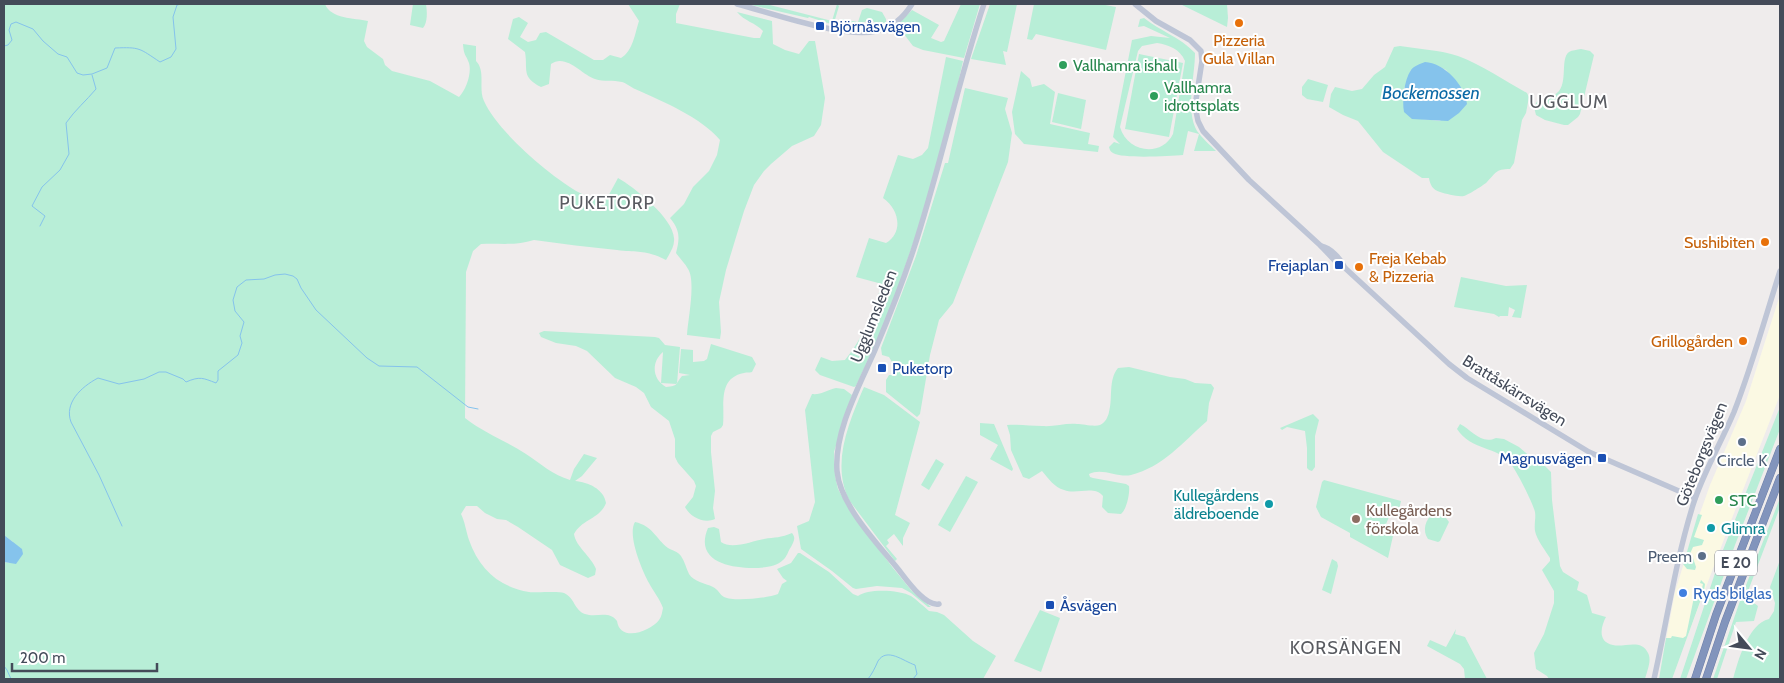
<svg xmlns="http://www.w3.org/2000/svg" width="1784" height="683" font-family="Cabin,sans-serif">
  <rect width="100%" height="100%" fill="#efecec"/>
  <path fill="#fbf9e3" d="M1780,295V395L1729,526L1685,643L1666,640L1675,592L1694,530L1710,485L1746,401Z"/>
  <g fill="#b8eed7" fill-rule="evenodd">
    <path d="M4,4H325C331,19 354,18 368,21L364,41L367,47L383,59L385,65L392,71L430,81L459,97C466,90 472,73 469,63C466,54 464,57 463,44L476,46V61C486,71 478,89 484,101C497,131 551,177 580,193C588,197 597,199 605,202L618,178C634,187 673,218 674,238C675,246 670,253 666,260C644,249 639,253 617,250C589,247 562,244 534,240C515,246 501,243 481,244L473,251L466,272L465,418C484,433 506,441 526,454C541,464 553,475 570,480L574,469L584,454L597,458L582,476L575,481C588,482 604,489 606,503C600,519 582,519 574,534C576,547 591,556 596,569L595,575L588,578L560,565L552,550L518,527L506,520L497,519L485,513L477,506H466L461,514C465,522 466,531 469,540C479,569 499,587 529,592C538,593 558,591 564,593C575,598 574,610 585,614C596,618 609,610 617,621C620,643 651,631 659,620C662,616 662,612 663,608C660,599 653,591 649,583C642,570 627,535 635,522C653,526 656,539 668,548C673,551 677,551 681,556C685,562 686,568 689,574C694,582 705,583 713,587C718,589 720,595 724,597C734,602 768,598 778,594L782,584L787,581L783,578L777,569L791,563L798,553H800L829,572L853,594L858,596C868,588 900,590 911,596C917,600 923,606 929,611L937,612L944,615L973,641L996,656L983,679H4V562L9,563L13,542L4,535Z"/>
    <path d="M413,4H426C427,11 428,22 423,28L410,25Z"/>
    <path d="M628,4H680L676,14V23L754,38H760L763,31C756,23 744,21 737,12L772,21L773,44L785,50L799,54L809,41H815L825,98L821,125L814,136L792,146L771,164L764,171L754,185L744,211L726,270L719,302L721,332L720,339L687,335C688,319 696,281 688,269C685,263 680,259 676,253C680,238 680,230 670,218L684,204L693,187L709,171L717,155L720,140C702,118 662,101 635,89C631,87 626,83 622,82C613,80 604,82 595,79C582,75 566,53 551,64L549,84L541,87C521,77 528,70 525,52L508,39L513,19L519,17L528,23L520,37L528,42L536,40L540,33L546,32L594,60H603L610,55L621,58C633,51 635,33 639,21Z"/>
    <path d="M747,4H766L832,21L837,4L839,6L834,23L831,24L809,17L808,18Z"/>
    <path d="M961,4H980L964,58L923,50L913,46L897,25L912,10L939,25L931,38L941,42L944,41Z"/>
    <path d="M990,4H1017L1007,52L1003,51L1006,65L971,59Z"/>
    <path d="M1034,4H1100L1116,7L1106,50L1036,34L1032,40L1027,39Z"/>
    <path d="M1180,4H1227L1228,18L1227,27Z"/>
    <path d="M867,8L882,12L886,19V23L876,24L873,21C862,21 854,26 844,27L840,25L841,19L858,22L862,10Z"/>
    <path d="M1144,18C1160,31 1180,37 1195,53C1195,76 1185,111 1197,131C1202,138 1210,145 1216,151H1194L1199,134L1188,131L1183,155C1170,156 1123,159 1113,153C1110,151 1110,150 1109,147L1114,142L1120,144L1113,137L1132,40L1151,36L1170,38L1144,26L1138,27L1140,19ZM1157,43C1169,45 1180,49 1185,61L1173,134C1161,158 1127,152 1120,127L1138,51L1142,46Z"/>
    <path d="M1400,46C1419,49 1440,50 1458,56C1482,65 1505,81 1527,93L1529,97L1526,113L1522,120L1514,163L1510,169C1495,169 1496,173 1487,182C1484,185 1468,195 1464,196C1457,197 1447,194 1440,192C1433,190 1430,185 1429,178H1422L1383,152L1358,121L1343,115L1329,107L1331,94L1335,87L1352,91L1362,89L1374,75L1385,67L1394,47ZM1438,66L1446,70L1465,95L1440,121L1422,119L1404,100L1403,92L1411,70Z"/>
    <path d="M1581,49L1590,51L1594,55L1580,114L1578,117L1568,125H1564L1545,120L1536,115L1534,107L1539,98C1544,97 1550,97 1554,95C1570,87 1559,59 1569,52C1572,50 1577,50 1581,49Z"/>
    <path d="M1139,54L1183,63L1169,137L1125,129Z"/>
    <path d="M946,57L963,61L948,129L928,200L888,316L856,386L854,387L820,375L815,370L821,357L832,361L845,360C864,337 873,311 882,284L856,277L869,238L886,243C904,232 899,209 883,198L898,155L913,159L922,155L928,148Z"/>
    <path d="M1021,71L1030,79L1032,87L1044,84L1055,92L1050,124L1090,133L1088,144L1099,146L1098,152L1024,144L1015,134L1012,112Z"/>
    <path d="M1308,79L1328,85L1323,102L1307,99L1302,95V87Z"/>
    <path d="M965,88L1008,98L1005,109L1012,133L1008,162L953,303L939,320L930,355L920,414L917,417L886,392V380L889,375H894L892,362L889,357L882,355L881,348L916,256L945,163H948Z"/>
    <path d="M1058,93L1086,100L1081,129L1052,122Z"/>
    <path d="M1461,277L1506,286L1527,285L1521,318L1512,317L1515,310L1509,307L1508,316H1500L1499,317L1494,314L1454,307Z"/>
    <path d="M544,331L655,337L659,338L665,345L680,347L677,384L661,383L663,352C651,362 652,379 666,387C679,386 675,384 682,376L690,375L679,373L681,349L693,350V362L704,361L707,359L711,344L752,357L756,364L752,372C749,373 747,372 744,373C717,378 725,406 723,425L721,428L713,432L711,436V452L715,491L713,508L715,519C704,524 690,517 685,507L693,497L696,486L694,481L678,463L675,457V439L669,421L651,407L644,393L636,387L615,378L587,351L576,346L556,343L541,337L539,333Z"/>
    <path d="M1129,367L1170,377L1185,379L1195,383L1211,384L1214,388L1209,403L1207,421C1183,442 1163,467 1131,475C1118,478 1102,467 1089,474L1090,477L1093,478L1126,484L1129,486C1130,493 1127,509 1121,514L1108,513L1102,507L1103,496C1094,485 1077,495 1064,490C1054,487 1049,479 1042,471L1029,479L1023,477L1011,450L1010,435L1007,425C1020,424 1030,426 1042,426C1054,427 1065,423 1077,424C1083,424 1094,427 1100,425C1105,423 1108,417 1109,412C1113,398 1108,380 1118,368Z"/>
    <path d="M864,387L884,395L920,422L895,515L910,523L903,538V546L894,534L887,540L889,543L886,546L897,559L895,561L849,500C831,463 849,422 864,387Z"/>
    <path d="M836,388L844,389L852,395L834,452L835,476L838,489L850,511L893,568L911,590L931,607H928L911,593L902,588L877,586L856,589L853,588L832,571L801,549L797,526L809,521L815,502L805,410L812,394C821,395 827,390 836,388Z"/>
    <path d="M1780,407V429L1735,545L1686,679H1680L1721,555Z"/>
    <path d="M1313,414L1319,420L1315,436V467L1312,471L1309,470L1307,468V448L1305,431L1287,427L1282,430L1280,428Z"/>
    <path d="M980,423L994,424L1013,469L1012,471L990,459L998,445L980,435Z"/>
    <path d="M1460,424C1472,430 1481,445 1496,438L1504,439L1519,447L1533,459L1544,465L1551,472L1552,500L1560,566L1563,572L1579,582L1577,590L1587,595L1592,613L1606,617C1601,626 1597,642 1613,645C1624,648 1641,638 1648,653C1652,660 1647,671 1645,679H1549L1547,676L1536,669L1534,653L1544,634L1554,603V591L1542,570L1550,561V558C1545,550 1537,540 1535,531C1534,524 1536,518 1535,512C1533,503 1517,472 1511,464C1498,446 1471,451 1457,429Z"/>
    <path d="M936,459L944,464L929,490L921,485Z"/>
    <path d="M966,476L978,482L950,532L938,525Z"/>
    <path d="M1324,480L1401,501L1398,514L1389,512L1387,517H1389L1386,524L1395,527L1388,558L1350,537V533L1321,517L1316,507L1322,482Z"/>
    <path d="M1780,498V507L1745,599L1751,604L1754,603L1758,606L1754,621L1736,622L1717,679H1713L1741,598Z"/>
    <path d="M1434,513L1443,514L1449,522L1440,541L1438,542L1428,539C1422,531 1425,519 1434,513Z"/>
    <path d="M1698,514L1702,515L1694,537L1704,540L1702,545L1693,547L1689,556L1693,558L1696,567L1695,570L1687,569L1683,564L1684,562Z"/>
    <path d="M714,527L719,529L721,542C732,550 752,541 764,539C775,537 781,538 792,533C796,538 794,541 791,547C788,551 787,557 783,560C776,567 762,568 753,568C729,568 694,561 708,528Z"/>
    <path d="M1332,559L1337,562L1338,566L1331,594L1322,590Z"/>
    <path d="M1780,560V679H1733C1738,661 1748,624 1769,619L1774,611L1775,603L1770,587Z"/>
    <path d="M1701,580L1705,584L1704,591L1672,679H1659L1666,638H1671L1672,636L1683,638L1686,636L1694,597L1700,596L1703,584L1700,583Z"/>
    <path d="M1040,610L1060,618L1041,672L1014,661Z"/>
    <path d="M1456,629L1455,634L1465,637L1487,679H1465L1464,669L1460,664L1427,646L1430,640L1446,647Z"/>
  </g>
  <g fill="#85c3ec">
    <path d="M1425,62C1444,63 1465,85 1467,104L1459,113L1448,121L1412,119L1404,112C1402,101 1404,80 1411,70C1414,66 1420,64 1425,62Z"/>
    <path d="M4,535L22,549L23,554L16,564L4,562Z"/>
  </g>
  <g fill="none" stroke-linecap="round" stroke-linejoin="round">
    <g stroke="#85c3ec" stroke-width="1">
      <path d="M4,46L8,45L12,40L9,30L11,24L16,22L33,29L43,41L58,54L67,57L77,73L83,75L92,74L107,68L115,48C140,47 139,48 160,62L171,57L176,49L173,17L177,5L181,4"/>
      <path d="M40,226L45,216L32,206L42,187L60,170L69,154L66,123C75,110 86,101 96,89L92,75"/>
      <path d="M122,526L99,475L71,422C64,403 81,387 98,378L119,384L144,379L159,372H166L183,379L186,382C200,376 203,378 216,383L218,380V371L238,355L242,343L240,336L244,322L235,311L233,300L237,287L246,280L264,279L275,275L285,274L293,276L297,279L301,288L316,310L367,358L379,366L417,367L468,407L478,409"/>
      <path d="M4,666L7,670L11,679"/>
      <path d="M868,679C872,674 875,668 878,661C887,647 903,661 915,665L917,674L913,679"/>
    </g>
    <g stroke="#6e7fa8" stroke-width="8">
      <g id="highway">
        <path d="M1695,679L1716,615L1780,449"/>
        <path d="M1706,679L1725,622L1780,478"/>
      </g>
    </g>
    <g stroke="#bec5d6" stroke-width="5.5">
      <path d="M737,4C771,13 845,39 876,31C892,28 904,17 912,4"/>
      <path d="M1135,4L1156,21L1190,40L1201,51L1202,61L1195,106L1198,121L1203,131L1249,180L1321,246L1339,265L1345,268L1449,364L1467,378L1589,452L1695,498"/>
      <path d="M1321,246C1331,248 1341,259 1345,268"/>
      <path d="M939,604C925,607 906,579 898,569C877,543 840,505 837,471C834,431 860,385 875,350C889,317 902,284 913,251C940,169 957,85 984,4"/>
      <path d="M1654,679C1667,621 1675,563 1693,505C1703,473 1721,443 1734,412C1752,366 1765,318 1780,271"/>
    </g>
    <use href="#highway" stroke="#8294bc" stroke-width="7"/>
  </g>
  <g fill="#e8710a" stroke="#fff" stroke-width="2">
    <circle cx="1239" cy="23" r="5"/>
    <circle cx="1765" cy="242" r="5"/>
    <circle cx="1359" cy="267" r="5"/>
    <circle cx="1743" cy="341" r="5"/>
  </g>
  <g fill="#1a4fb4" stroke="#fff" stroke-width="2">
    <rect x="815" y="21" width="10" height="10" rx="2.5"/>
    <rect x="1334" y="260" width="10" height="10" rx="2.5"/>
    <rect x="877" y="363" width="10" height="10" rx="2.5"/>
    <rect x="1597" y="453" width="10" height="10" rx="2.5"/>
    <rect x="1045" y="600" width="10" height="10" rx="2.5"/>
  </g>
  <g fill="#2e9e5b" stroke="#fff" stroke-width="2">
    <circle cx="1063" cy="65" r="5"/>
    <circle cx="1154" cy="96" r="5"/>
    <circle cx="1719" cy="500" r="5"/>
  </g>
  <g fill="#5c6f8a" stroke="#fff" stroke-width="2">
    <circle cx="1742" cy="442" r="5"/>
    <circle cx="1702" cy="556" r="5"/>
  </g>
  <g fill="#0f9aa8" stroke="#fff" stroke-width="2">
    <circle cx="1269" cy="504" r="5"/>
    <circle cx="1711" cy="528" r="5"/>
  </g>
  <circle fill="#8d6e63" stroke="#fff" stroke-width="2" cx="1356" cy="519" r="5"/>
  <circle fill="#3f7fe0" stroke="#fff" stroke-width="2" cx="1683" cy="593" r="5"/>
  <g text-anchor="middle" stroke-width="4" stroke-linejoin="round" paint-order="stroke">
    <rect fill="#fff" stroke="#7c818b" stroke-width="1" x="1715" y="550.5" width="42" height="25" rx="4"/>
    <g font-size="15" font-weight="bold" fill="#444b59">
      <text x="1736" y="568">E 20</text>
    </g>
    <g font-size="16" fill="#164399" stroke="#fff" text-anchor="start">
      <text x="830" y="32">Björnåsvägen</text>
      <text x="1329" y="271" text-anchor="end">Frejaplan</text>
      <text x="892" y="374">Puketorp</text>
      <text x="1592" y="464" text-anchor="end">Magnusvägen</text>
      <text x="1060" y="611">Åsvägen</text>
    </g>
    <g font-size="16" fill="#c56008" stroke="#fff" text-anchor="end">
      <text x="1239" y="46" text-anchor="middle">Pizzeria<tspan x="1239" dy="18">Gula Villan</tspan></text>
      <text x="1755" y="248">Sushibiten</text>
      <text x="1369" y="264" text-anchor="start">Freja Kebab<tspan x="1369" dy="18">&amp; Pizzeria</tspan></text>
      <text x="1733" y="347">Grillogården</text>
    </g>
    <g font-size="16" fill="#27864d" stroke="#fff" text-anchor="start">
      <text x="1073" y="71">Vallhamra ishall</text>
      <text x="1164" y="93">Vallhamra<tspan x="1164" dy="18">idrottsplats</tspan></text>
      <text x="1729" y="506">STC</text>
    </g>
    <g font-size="16" fill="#444b59" stroke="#fff">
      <text transform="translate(873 316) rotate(-68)" y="6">Ugglumsleden</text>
      <text transform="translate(1515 390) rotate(32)" y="6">Brattåskärrsvägen</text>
      <text transform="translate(1701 454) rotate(-68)" y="6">Göteborgsvägen</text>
    </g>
    <g font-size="16" fill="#4e5e75" stroke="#fff">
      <text x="1742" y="466">Circle K</text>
      <text x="1692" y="562" text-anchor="end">Preem</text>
    </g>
    <g font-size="16" fill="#0d838f" stroke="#fff" text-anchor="end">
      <text x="1259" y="501">Kullegårdens<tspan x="1259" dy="18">äldreboende</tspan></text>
      <text x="1721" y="534" text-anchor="start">Glimra</text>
    </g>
    <g font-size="16" fill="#785e54" stroke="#fff" text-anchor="start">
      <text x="1366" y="516">Kullegårdens<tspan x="1366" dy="18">förskola</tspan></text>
    </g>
    <g font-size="16" fill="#366cbe" stroke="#fff" text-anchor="start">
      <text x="1693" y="599">Ryds bilglas</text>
    </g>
    <g font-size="18" font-style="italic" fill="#0b69a6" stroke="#fff">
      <text x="1431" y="99">Bockemossen</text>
    </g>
    <g font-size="18" letter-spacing="1" fill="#595b61" stroke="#fff">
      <text x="1569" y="108">UGGLUM</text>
      <text x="607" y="209">PUKETORP</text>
      <text x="1346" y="654">KORSÄNGEN</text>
    </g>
  </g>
  <rect width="1784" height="683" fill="none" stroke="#444b59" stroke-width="10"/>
  <g transform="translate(1749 648) rotate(119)" stroke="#ffffff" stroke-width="4" paint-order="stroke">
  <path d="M0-4L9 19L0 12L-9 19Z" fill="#444b59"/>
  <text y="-8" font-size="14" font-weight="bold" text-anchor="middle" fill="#444b59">N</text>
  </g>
  <path d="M12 663v8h145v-8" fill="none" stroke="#444b59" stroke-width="2.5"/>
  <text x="20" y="663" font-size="15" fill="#444b59" stroke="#ffffff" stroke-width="4" paint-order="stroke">200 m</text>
</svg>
